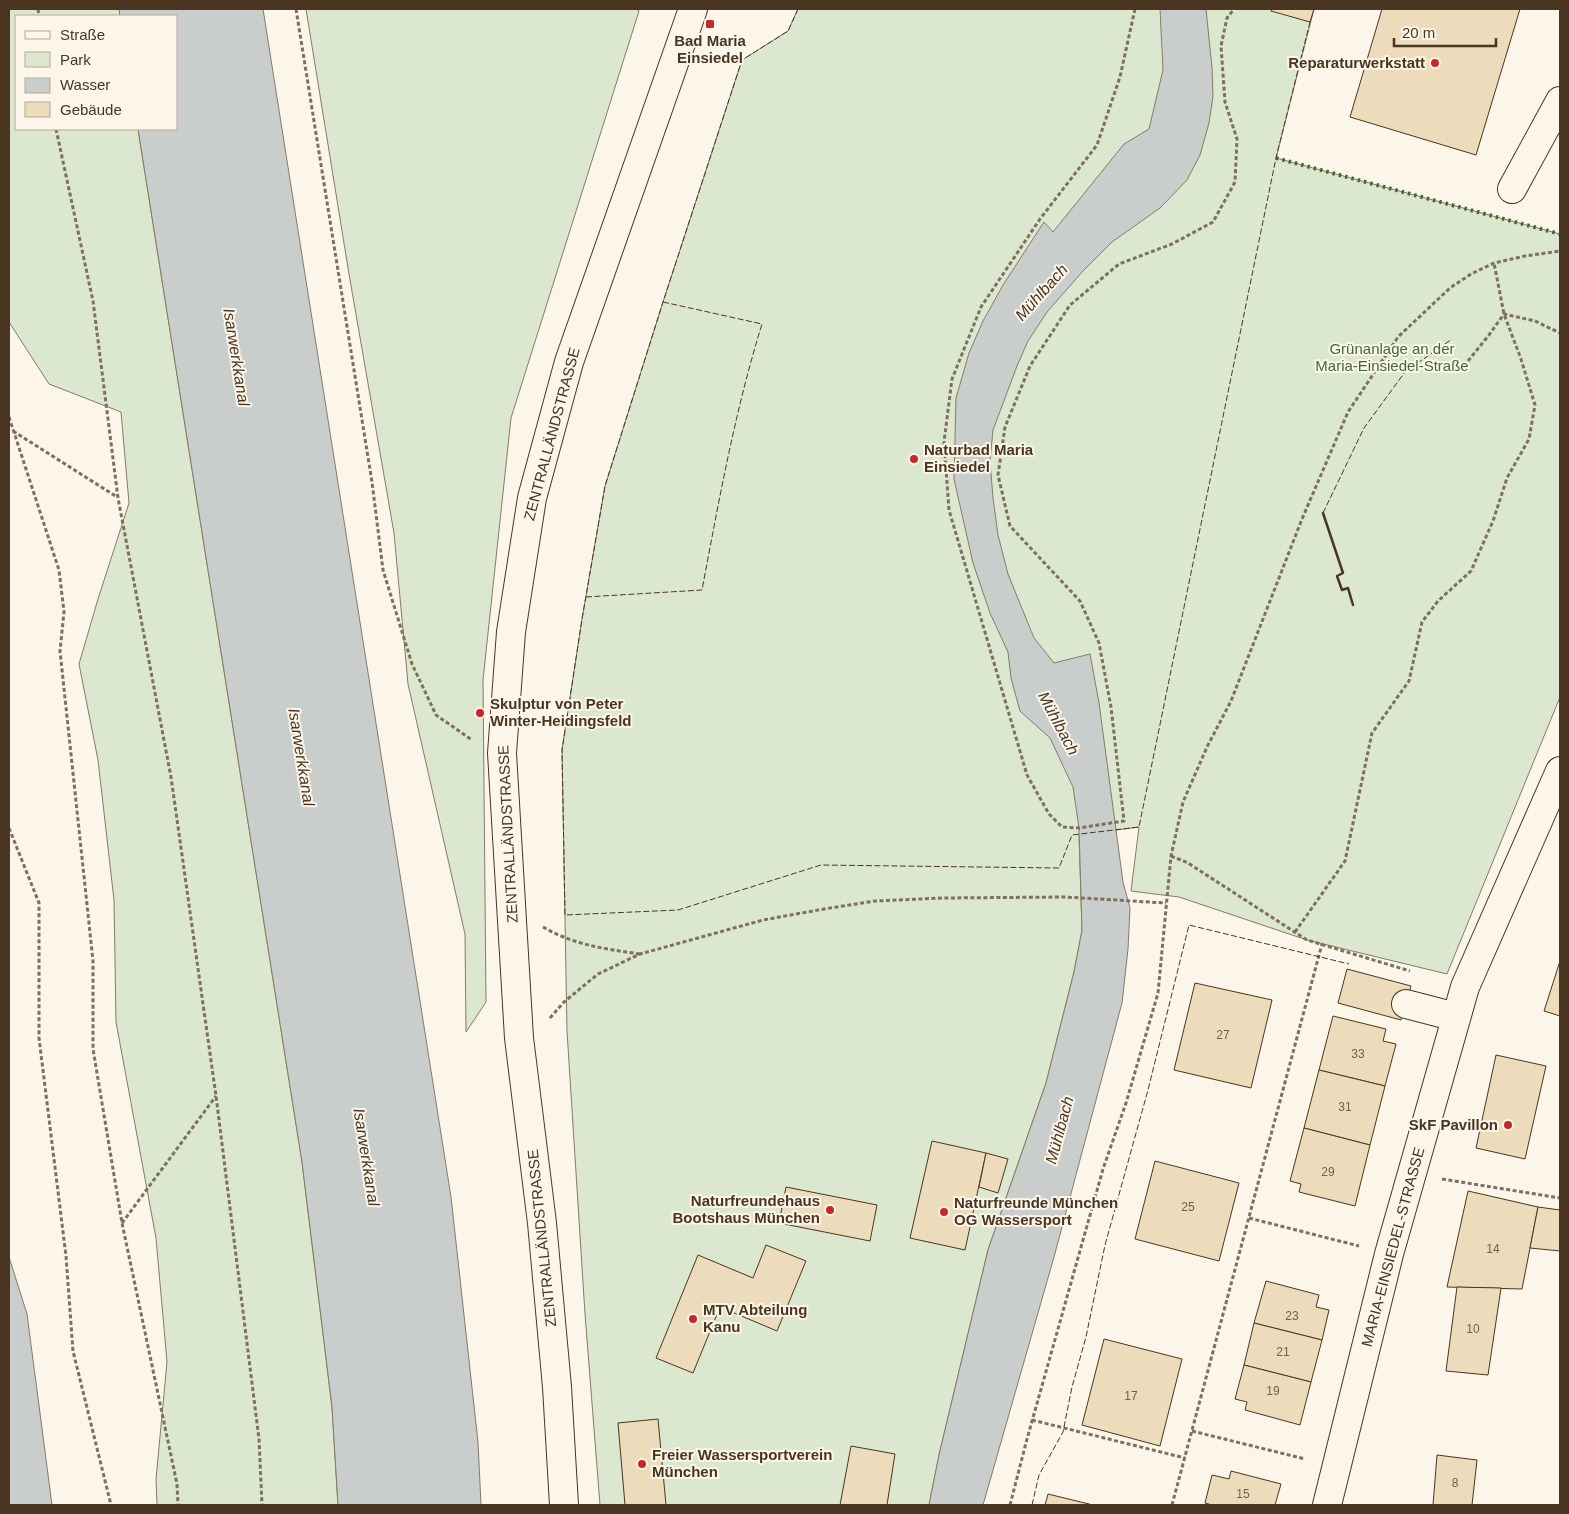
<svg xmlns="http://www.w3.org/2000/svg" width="1569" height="1514" font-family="Arial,sans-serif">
  <rect width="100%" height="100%" fill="#fbf6e9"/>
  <g fill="#dce7d0" stroke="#887966">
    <path d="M9,9H119L120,16H16V129H138L302,1162L332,1407L338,1505H157L156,1479L167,1362L156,1238L116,1022L114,900L98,760L79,664L98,599L129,503L121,412L49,384L9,322Z"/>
    <path d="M306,9H636L639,11L511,418L483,680L486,1002L466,1032L465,934L408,684L394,533L349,274Z"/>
    <path d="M798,9H1314L1276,158L1560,234V697L1447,974L1307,940L1179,897L1131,891L1139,827L1079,835L1082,930L1074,972L1046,1083L988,1250L939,1455L929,1505H600L585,1314L567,1031L562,750L582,619L605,486L663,302L742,60L788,31Z"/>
  </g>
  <g fill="#c9cecd" stroke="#887966">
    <path d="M119,9H263L451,1197L478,1442L481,1505H338L332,1407L302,1162L138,129H176V16H120Z"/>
    <path d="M1160,9H1206L1212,68L1213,96L1209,123L1200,155L1187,180L1160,208L1112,242L1082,272L1047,312L1028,341L1017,366L993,430L990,461L993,498L998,535L1008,574L1034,638L1054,663L1090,654L1099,703L1123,882L1130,908L1128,949L1122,1003L1054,1257L983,1505H929L939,1455L988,1250L1046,1083L1074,972L1082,930L1079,828L1073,787L1050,738L1020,711L1011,678L1008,652L990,613L973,563L954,479L956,398L969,353L983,321L1003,285L1044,222L1053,232L1124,144L1149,129L1163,70Z"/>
    <path d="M9,1257L27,1314L52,1505H9Z"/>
  </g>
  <g fill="#ecdcbc" stroke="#4a3520">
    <path d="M1272,9H1314L1310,22L1271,11Z"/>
    <path d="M1382,9H1520L1476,155L1350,117Z"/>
    <path d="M1560,961V1016L1544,1011Z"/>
    <path d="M1347,969L1411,986L1401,1020L1338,1003Z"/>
    <path d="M1195,983L1272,1000L1251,1088L1174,1070Z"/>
    <path d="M1333,1016L1386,1029L1383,1041L1396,1044L1385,1086L1319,1070Z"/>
    <path d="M1496,1055L1546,1066L1525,1159L1476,1148Z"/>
    <path d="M1319,1070L1385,1086L1370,1145L1304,1128Z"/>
    <path d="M1304,1128L1370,1145L1355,1206L1299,1192L1301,1184L1290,1181Z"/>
    <path d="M932,1141L986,1153L965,1250L910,1238Z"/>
    <path d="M986,1153L1008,1159L998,1193L979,1187Z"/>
    <path d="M1155,1161L1239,1183L1219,1261L1135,1239Z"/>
    <path d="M786,1187L877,1205L870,1241L779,1223Z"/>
    <path d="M1468,1191L1538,1207L1522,1289L1447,1287Z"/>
    <path d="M1538,1207L1560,1210V1251L1530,1248Z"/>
    <path d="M766,1245L806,1261L777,1331L720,1307L693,1373L656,1358L698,1255L753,1278Z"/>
    <path d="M1266,1281L1319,1295L1316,1307L1329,1310L1322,1340L1254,1323Z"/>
    <path d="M1457,1287L1501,1288L1488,1375L1446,1371Z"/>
    <path d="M1254,1323L1322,1340L1311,1382L1244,1365Z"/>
    <path d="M1104,1339L1182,1359L1160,1446L1082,1425Z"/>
    <path d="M1244,1365L1311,1382L1300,1425L1245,1410L1247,1402L1235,1399Z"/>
    <path d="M658,1419L666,1505H625L618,1423Z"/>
    <path d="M851,1446L895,1454L887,1505H840Z"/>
    <path d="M1437,1455L1477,1460L1472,1505H1433Z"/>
    <path d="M1231,1471L1281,1484L1275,1505H1212L1205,1503L1212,1475L1229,1479Z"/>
    <path d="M1048,1494L1093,1505H1045Z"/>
  </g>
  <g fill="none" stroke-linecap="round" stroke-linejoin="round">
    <g stroke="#4a3520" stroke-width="30">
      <g id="minor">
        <path d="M1512,189L1560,101"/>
        <path d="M1406,1004L1456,1017"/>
        <path d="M564,1505L557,1387L542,1223L519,1038L502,753L511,632L532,498L569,362L693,9"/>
        <path d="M1327,1505L1389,1254L1465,987L1560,771"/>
      </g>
    </g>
    <g stroke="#7f6f5c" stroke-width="3" stroke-dasharray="4 2.5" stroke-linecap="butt">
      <path d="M38,9L39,16"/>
      <path d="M296,9L372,482L383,570L412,664L436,715L472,740"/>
      <path d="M1135,9L1120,77L1097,145L1040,219L981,307L952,379L944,442L949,510L1027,775L1049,814L1062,827L1079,828L1124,821L1111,707L1099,643L1080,601L1010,526L998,475L1005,427L1030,366L1070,305L1119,264L1172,244L1213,222L1235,182L1237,139L1225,102L1221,46L1227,18L1234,9"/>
      <path d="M56,129L93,301L118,498L171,777L216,1096L259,1439L262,1505"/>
      <path d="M1468,361L1489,335L1504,314L1535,321L1560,333"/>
      <path d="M9,417L59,570L64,612L60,651L93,961V1049L122,1223L177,1484L178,1505"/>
      <path d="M13,431L117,497"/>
      <path d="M9,828L39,903V1038L66,1256L73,1351L111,1505"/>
      <path d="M1171,856L1188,863L1307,940L1410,971"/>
      <path d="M543,927C574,945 605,949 640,954"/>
      <path d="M1295,932L1345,861L1372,733L1409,681L1422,622L1438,601L1471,571L1493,521L1507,478L1529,439L1535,405L1521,359L1504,314L1494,263"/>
      <path d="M550,1018L564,1002L598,974L640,954L763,920L824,909L875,901L943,898L1065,897L1166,903"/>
      <path d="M1442,1179L1560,1198"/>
      <path d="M1249,1218L1359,1246"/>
      <path d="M122,1223L216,1096"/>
      <path d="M1032,1420L1185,1458"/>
      <path d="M1192,1431L1305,1459"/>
      <path d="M1010,1505L1027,1439L1103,1169L1126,1103L1158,993L1171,856L1183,802L1207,747L1231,701L1302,519L1348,412L1398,337L1450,288L1471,274L1494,263L1525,256L1560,251"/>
      <path d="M1172,1505L1322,944"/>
    </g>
    <use href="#minor" stroke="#fbf6e9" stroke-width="28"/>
    <path stroke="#436837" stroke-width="4" stroke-dasharray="2.5 4" stroke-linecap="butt" d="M1276,158L1560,234"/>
    <g stroke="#4a3520" stroke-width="1" stroke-dasharray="6 2.5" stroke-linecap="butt">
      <path d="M798,9L788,31L742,60L663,302L605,486L582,619L562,750L565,915L678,910L821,865L1059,868L1072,835L1139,827L1276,158L1310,22"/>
      <path d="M1323,513L1364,428L1405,372L1452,339"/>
      <path d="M586,597L702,590C719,500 735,411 762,324L663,302"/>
      <path d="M1032,1505L1039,1475L1063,1432L1072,1387L1086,1337L1105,1245L1148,1090L1189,925L1349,964"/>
    </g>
    <path stroke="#4a3520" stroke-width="2.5" d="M1323,513L1343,573L1337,576L1342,590L1348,588L1353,605"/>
  </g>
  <g fill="#c62828" stroke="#fbf6e9" stroke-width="2">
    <rect x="705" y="19" width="10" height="10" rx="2.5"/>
    <circle cx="1435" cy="63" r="5"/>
    <circle cx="914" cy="459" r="5"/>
    <circle cx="480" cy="713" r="5"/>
    <circle cx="1508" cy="1125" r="5"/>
    <circle cx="830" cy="1210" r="5"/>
    <circle cx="944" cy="1212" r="5"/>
    <circle cx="693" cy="1319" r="5"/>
    <circle cx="642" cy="1464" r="5"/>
  </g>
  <g text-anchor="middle" stroke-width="4" stroke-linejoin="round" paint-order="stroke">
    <g font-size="12" fill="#725f47">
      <text x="1223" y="1039">27</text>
      <text x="1358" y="1058">33</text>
      <text x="1345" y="1111">31</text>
      <text x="1328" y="1176">29</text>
      <text x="1188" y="1211">25</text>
      <text x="1493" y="1253">14</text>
      <text x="1292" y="1320">23</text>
      <text x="1473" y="1333">10</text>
      <text x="1283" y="1356">21</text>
      <text x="1273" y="1395">19</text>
      <text x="1131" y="1400">17</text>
      <text x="1455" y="1487">8</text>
      <text x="1243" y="1498">15</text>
    </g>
    <g font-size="15" font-weight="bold" fill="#4a3520" stroke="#fbf6e9" text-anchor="start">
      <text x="710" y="46" text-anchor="middle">Bad Maria<tspan x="710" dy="17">Einsiedel</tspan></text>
      <text x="1425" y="68" text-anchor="end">Reparaturwerkstatt</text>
      <text x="924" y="455">Naturbad Maria<tspan x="924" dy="17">Einsiedel</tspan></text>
      <text x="490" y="709">Skulptur von Peter<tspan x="490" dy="17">Winter-Heidingsfeld</tspan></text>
      <text x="1498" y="1130" text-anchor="end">SkF Pavillon</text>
      <text x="820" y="1206" text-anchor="end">Naturfreundehaus<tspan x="820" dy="17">Bootshaus München</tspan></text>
      <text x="954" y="1208">Naturfreunde München<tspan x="954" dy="17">OG Wassersport</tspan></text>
      <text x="703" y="1315">MTV Abteilung<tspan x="703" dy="17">Kanu</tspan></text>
      <text x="652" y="1460">Freier Wassersportverein<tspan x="652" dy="17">München</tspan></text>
    </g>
    <g font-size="15" fill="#436837" stroke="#fbf6e9">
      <text x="1392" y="354">Grünanlage an der<tspan x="1392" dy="17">Maria-Einsiedel-Straße</tspan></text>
    </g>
    <g font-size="15" fill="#4a3520" stroke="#fbf6e9">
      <text transform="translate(552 434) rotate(-75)" y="5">ZENTRALLÄNDSTRASSE</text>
      <text transform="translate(508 834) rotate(-93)" y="5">ZENTRALLÄNDSTRASSE</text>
      <text transform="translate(542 1238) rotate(-96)" y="5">ZENTRALLÄNDSTRASSE</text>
      <text transform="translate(1393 1247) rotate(-75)" y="5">MARIA-EINSIEDEL-STRASSE</text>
    </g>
    <g font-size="16" font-style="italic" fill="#4a3520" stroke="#fbf6e9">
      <text transform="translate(1041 292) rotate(-48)" y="6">Mühlbach</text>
      <text transform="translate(237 357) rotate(81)" y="6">Isarwerkkanal</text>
      <text transform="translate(1059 723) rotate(62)" y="6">Mühlbach</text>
      <text transform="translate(302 757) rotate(81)" y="6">Isarwerkkanal</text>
      <text transform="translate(1059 1130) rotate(-75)" y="6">Mühlbach</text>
      <text transform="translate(367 1157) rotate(81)" y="6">Isarwerkkanal</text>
    </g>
  </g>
  <rect width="1569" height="1514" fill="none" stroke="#4a3520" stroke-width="20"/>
  <rect x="15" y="15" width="162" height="115" fill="#fbf6e9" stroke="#b4a999"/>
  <rect x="25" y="31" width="25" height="8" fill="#fbf6e9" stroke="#b4a999"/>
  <text x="60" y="40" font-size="15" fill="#4a3520">Straße</text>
  <rect x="25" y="52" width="25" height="15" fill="#dce7d0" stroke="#b4a999"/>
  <text x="60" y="65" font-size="15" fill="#4a3520">Park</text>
  <rect x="25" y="78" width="25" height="15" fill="#c9cecd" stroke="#b4a999"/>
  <text x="60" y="90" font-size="15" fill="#4a3520">Wasser</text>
  <rect x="25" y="102" width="25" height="15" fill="#ecdcbc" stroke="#b4a999"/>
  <text x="60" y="115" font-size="15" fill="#4a3520">Gebäude</text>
  <path d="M1394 38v8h102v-8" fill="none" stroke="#4a3520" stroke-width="2.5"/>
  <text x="1402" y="38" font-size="15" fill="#4a3520" stroke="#fbf6e9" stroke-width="4" paint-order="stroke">20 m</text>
</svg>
